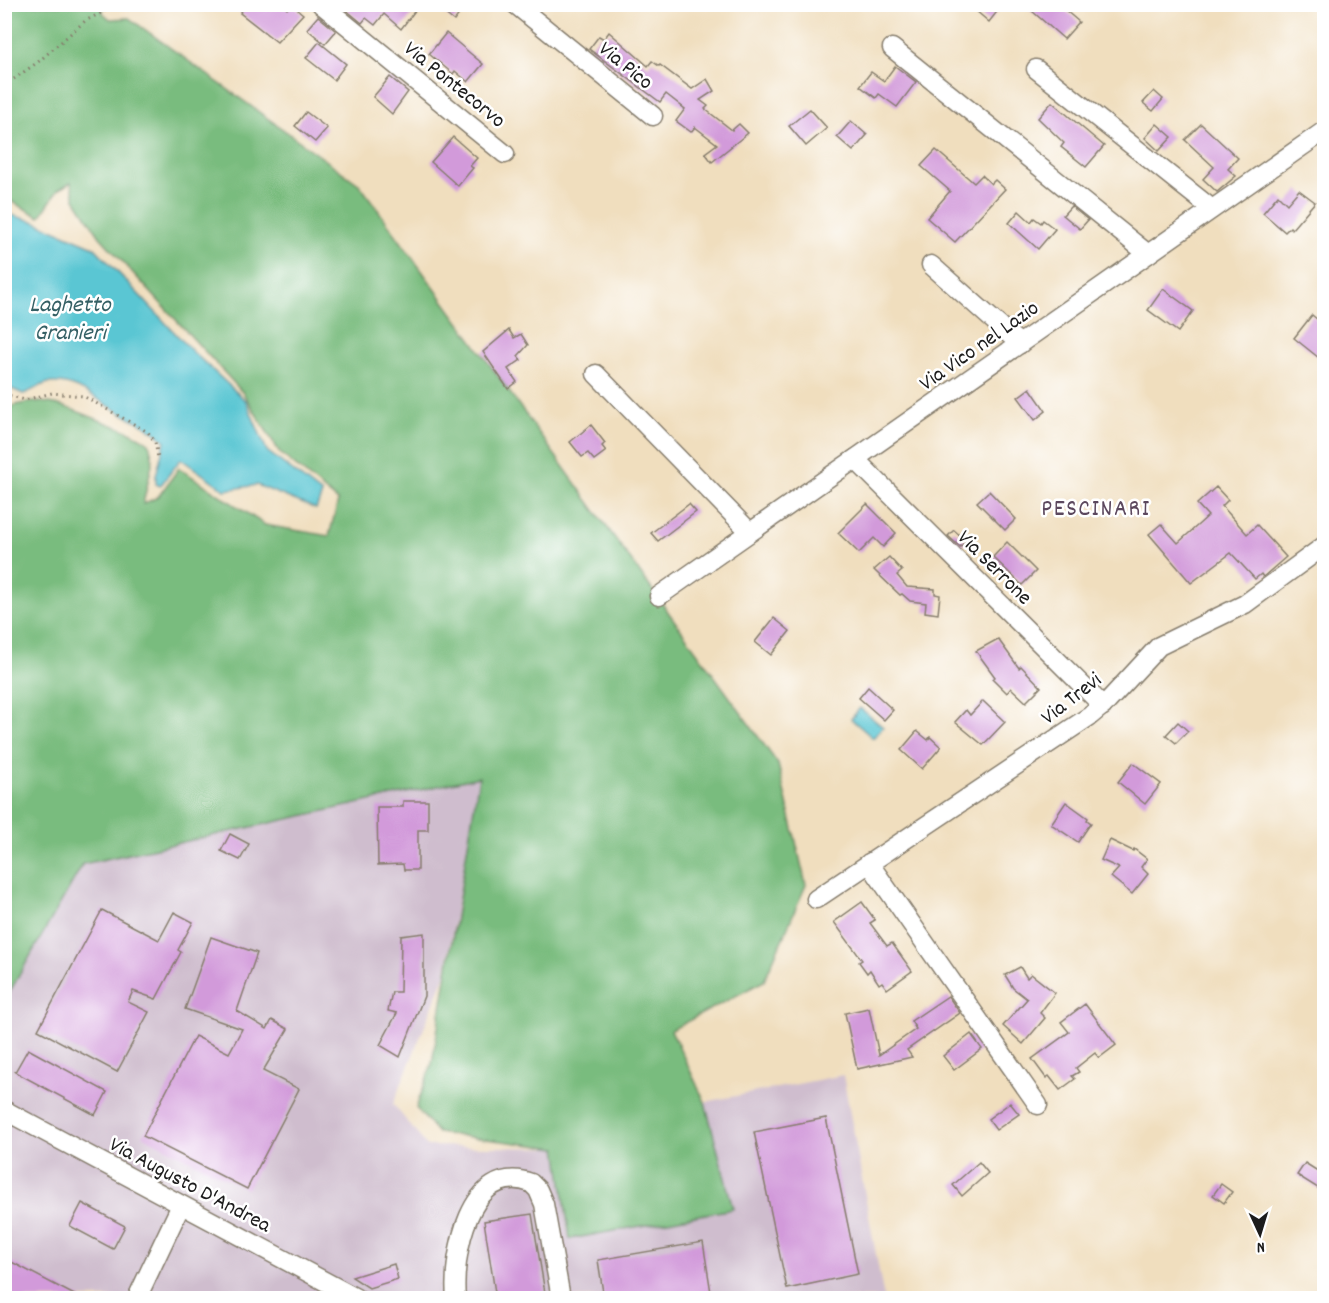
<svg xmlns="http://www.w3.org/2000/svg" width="1329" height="1303" font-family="Dekko,sans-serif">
  <rect width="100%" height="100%" fill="#fff"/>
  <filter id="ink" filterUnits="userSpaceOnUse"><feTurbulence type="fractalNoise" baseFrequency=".0167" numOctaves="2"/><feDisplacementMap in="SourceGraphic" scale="12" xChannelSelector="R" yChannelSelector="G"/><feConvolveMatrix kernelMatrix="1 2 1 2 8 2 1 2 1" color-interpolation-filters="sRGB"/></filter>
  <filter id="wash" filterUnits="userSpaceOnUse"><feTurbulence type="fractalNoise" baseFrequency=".008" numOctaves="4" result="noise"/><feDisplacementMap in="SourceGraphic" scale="24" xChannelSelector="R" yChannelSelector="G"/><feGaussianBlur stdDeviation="1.35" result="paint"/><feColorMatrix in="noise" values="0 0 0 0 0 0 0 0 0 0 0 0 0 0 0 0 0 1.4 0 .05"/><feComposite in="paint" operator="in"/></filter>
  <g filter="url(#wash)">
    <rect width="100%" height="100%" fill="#f0debe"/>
    <path fill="#cfbdce" d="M479,776L445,976L393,1104L427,1146L557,1148L569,1238L732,1209L705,1102L843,1075L884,1298H5V1000L83,864Z"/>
    <path fill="#79bc7e" stroke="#4a6c4d" stroke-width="1.5" d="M5,5H103V13L110,19L129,18L360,185L778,764L806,885L764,981L671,1030L705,1102L733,1209L570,1239L557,1148L438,1133L416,1108L432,1063L479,777L83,864L5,1000V409C40,393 66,407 99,420C117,427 133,431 149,443L153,460L143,504L158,497L179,468L265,525L329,536L338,501L280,453L243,393L100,237L75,199L71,182L58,190L40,217L5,198Z"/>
    <g fill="#5ac6d3" stroke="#3b7178" stroke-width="1.5">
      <path d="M4,213L33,221L94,247L193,352L246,401L267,451L322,494L316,509L257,485L225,490L181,459L160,486L156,484V475L165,441C149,426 136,421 117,411C96,399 75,380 49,383C40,384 32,392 23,394L5,386Z"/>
      <path d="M860,708L883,727L873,738L851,719Z"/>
    </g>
    <g id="blocks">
      <g fill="#d29ada">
        <path d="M247,4H281L287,9L291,4L303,14L277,42L240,13Z"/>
        <path d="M339,4H420L401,29L384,14L375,25L366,18L362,23Z"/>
        <path d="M433,4H467L454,21Z"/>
        <path d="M968,4H1003L989,22Z"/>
        <path d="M1024,4H1058L1079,22L1064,39Z"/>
        <path d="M318,16L336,31L325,44L307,29Z"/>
        <path d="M609,32L648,66L652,61L659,66L660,65L692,89L707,79L714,91L700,100L708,106L705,109L732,130L739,124L748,133L712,162L705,153L717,144L695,127L691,132L676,121L685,109L666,94L660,102L589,49L599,36L604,39Z"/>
        <path d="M446,33L483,64L468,82L455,71L453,74L429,54Z"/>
        <path d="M319,42L346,64L334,80L306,58Z"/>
        <path d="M895,66L916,82L897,107L879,94L876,98L860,86L871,72L884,81Z"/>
        <path d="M390,77L408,92L392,114L373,97Z"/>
        <path d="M1154,91L1163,99L1153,111L1143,103Z"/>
        <path d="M1052,102L1104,146L1086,167L1061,147L1064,143L1038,118Z"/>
        <path d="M810,109L827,128L806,146L789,126Z"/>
        <path d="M306,112L327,128L315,142L295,126Z"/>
        <path d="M851,121L867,135L853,151L837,137Z"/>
        <path d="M1157,124L1172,137L1159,151L1145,138Z"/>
        <path d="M1201,124L1238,158L1228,169L1236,176L1217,192L1203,179L1214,167L1185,140Z"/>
        <path d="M453,137L477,158L470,166L473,168L458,186L431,162Z"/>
        <path d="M936,150L974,183L982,175L991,184L995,180L1005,189L955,242L927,218L950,191L921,166Z"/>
        <path d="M1299,190L1315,202L1292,229L1290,227L1285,232L1263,213L1278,195L1287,204Z"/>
        <path d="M1071,206L1088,220L1080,229L1063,215Z"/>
        <path d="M1019,211L1031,222L1034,218L1041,223L1043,220L1055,229L1038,249L1009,223Z"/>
        <path d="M1163,289L1193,311L1178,332L1148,310Z"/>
        <path d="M1312,315L1324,325L1319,331L1324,335V362L1294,338Z"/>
        <path d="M509,330L514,338L521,334L528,345L518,356L521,360L508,369L517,382L508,389L483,352Z"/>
        <path d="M1030,388L1046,411L1035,420L1018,397Z"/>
        <path d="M591,425L605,443L602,446L606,451L594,460L588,453L582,457L570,442Z"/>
        <path d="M1216,487L1228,500L1222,506L1247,534L1257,525L1286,557L1263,577L1261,574L1255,579L1231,553L1191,583L1149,534L1161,524L1178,543L1208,516L1197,504Z"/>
        <path d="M989,491L1016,519L1005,530L977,502Z"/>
        <path d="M689,504L696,512L658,541L651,533Z"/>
        <path d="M867,504L896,533L883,547L874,538L859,553L838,533Z"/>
        <path d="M954,530L966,541L960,547L948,536Z"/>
        <path d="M1007,542L1036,571L1022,585L993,557Z"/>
        <path d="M889,557L902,571L897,575L907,587L935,589V594L940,595L938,614L925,612L926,603L910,601L902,594L900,595L874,570Z"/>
        <path d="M774,618L790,631L771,655L755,642Z"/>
        <path d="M998,639L1019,668L1021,666L1041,687L1026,702L1011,688L1007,693L993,679L995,677L976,651Z"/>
        <path d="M868,687L893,710L884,720L859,698Z"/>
        <path d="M983,701L1005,722L983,745L955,722L966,710L970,715Z"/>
        <path d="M1178,722L1188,731L1176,743L1166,735Z"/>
        <path d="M917,731L928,740L930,737L941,747L922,769L901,750Z"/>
        <path d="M1133,763L1161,784L1145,804L1118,782Z"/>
        <path d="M403,801H428V830H418V870H404L403,864L378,865L377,807H403Z"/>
        <path d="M1066,802L1088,818L1087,820L1091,823L1078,842L1051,824Z"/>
        <path d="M230,834L249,844L240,860L221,851Z"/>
        <path d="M1110,840L1133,851L1134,849L1147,859L1141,867L1148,874L1132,894L1111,877L1119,868L1101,860Z"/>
        <path d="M862,902L875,920L870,923L887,946L892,943L912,971L887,989L882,982L879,984L870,970L867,973L859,962L862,960L834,922Z"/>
        <path d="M102,910L159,940L174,912L193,922L178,950L181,952L156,999L133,991L128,1002L149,1012L117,1072L38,1030Z"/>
        <path d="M424,933V996L400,1057L380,1045L397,1013L388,1011L392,992H400L401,936Z"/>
        <path d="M211,937L257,953L237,1011L267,1029L272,1020L288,1029L263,1071L299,1089L247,1189L143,1136L195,1036L229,1053L242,1029L185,1009Z"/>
        <path d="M1020,967L1027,978L1031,974L1055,993L1040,1013L1045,1018L1023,1044L1003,1026L1027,999L1013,988L1005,975Z"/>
        <path d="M948,996L960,1013L907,1050L912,1057L857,1069L845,1013L869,1008L879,1055L916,1029L911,1021Z"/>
        <path d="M1085,1004L1116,1045L1099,1058L1095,1053L1076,1068L1079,1072L1072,1076L1075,1079L1060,1090L1049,1076L1046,1078L1032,1059L1069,1032L1061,1022Z"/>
        <path d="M971,1034L982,1049L954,1070L943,1056Z"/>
        <path d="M28,1049L107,1092L95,1115L15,1072Z"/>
        <path d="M1010,1103L1019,1114L996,1130L988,1119Z"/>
        <path d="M826,1118L858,1274L787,1289L754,1132Z"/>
        <path d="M979,1162L988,1173L962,1196L953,1185Z"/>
        <path d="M1305,1163L1324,1175V1192L1297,1175Z"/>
        <path d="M1221,1184L1232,1192L1224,1203L1213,1195Z"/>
        <path d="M82,1203L125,1226L113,1249L70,1226Z"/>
        <path d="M532,1214L546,1299H496L484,1221Z"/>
        <path d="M703,1242L712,1299H604L598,1260Z"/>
        <path d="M4,1258L82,1299H4Z"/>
        <path d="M394,1264L398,1279L369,1288L352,1277Z"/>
      </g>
    </g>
  </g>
  <g filter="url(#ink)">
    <use href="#blocks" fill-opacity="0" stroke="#867d6d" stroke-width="1.5"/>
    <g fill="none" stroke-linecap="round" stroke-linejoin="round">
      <g stroke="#867d6d" stroke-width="21">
        <g id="minor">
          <path d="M321,4L505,154"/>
          <path d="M515,4L653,116"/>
          <path d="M892,48L1148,254"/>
          <path d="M1036,69L1212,209"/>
          <path d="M931,265L1020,344"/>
          <path d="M596,374L750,532"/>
          <path d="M855,459L1103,706"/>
          <path d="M659,596L1324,131"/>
          <path d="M869,863L1038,1105"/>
          <path d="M816,899L1090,716L1108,701L1159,646L1245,604L1324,546"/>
          <path d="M4,1110L356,1298"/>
          <path d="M137,1298L181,1205"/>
          <path d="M456,1298C452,1257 469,1160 531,1183L538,1190L544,1204L561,1298"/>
        </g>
      </g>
      <g stroke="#867d6d" stroke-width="3" stroke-dasharray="1.5 4.5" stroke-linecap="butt">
        <path d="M4,86L38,62L85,21L119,4"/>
        <path d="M4,394L25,400L52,393L83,396L148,432L155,442L158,458"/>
      </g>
      <use href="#minor" stroke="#fff" stroke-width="18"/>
    </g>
  </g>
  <g text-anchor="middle" stroke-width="5" stroke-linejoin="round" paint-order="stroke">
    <g font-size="22" fill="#1c1c1c" stroke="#fff">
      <text transform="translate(627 64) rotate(39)" y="8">Via Pico</text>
      <text transform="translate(456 83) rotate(39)" y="8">Via Pontecorvo</text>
      <text transform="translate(978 344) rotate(-35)" y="8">Via Vico nel Lazio</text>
      <text transform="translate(996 566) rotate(45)" y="8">Via Serrone</text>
      <text transform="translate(1070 697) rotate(-38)" y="8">Via Trevi</text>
      <text transform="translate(191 1183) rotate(28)" y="8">Via Augusto D'Andrea</text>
    </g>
    <g font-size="24" font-style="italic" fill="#356065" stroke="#fff">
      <text x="70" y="311">Laghetto<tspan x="70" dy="28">Granieri</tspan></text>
    </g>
    <g font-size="24" letter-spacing="1.5" fill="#5c485e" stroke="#fff">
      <text x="1096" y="515">PESCINARI</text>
    </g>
  </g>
  <rect width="1329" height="1303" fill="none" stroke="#fff" stroke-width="24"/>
  <g transform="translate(1260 1234) rotate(176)" stroke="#ffffff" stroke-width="4.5" paint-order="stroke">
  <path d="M0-4.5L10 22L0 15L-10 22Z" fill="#1c1c1c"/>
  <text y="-9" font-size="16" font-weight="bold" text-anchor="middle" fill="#1c1c1c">N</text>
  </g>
</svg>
